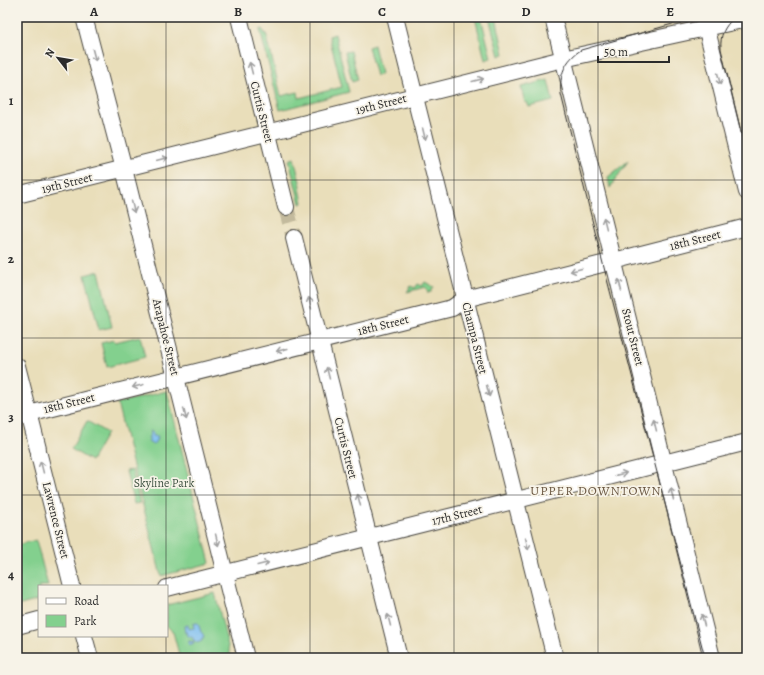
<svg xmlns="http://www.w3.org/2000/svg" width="764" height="675" font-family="Alegreya,serif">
  <rect width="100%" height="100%" fill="#f7f3e8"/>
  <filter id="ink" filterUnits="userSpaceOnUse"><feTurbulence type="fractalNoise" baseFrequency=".025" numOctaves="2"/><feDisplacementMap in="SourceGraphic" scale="8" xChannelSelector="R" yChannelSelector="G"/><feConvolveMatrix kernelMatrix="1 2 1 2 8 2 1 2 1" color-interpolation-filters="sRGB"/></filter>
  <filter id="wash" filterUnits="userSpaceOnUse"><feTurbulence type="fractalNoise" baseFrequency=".012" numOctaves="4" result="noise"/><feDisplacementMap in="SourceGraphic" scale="16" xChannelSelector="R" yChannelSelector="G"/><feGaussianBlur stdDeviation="0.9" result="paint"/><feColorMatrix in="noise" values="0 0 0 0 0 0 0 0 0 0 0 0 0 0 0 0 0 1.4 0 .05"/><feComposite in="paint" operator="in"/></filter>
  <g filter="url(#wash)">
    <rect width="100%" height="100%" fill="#e9deba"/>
    <g fill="#83d08e" stroke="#577e5c">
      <path d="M475,17H481L491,58L485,60Z"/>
      <path d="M489,17H496L504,54L499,56Z"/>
      <path d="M263,29L264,33H266L281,96L298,92L299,98L342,87L329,36L335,34L349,92L280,110L260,30Z"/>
      <path d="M374,45L381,74L376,76L368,47Z"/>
      <path d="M351,51L358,80L352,82L345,52Z"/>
      <path d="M548,80L553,101L529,107L527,102L525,103L521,87Z"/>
      <path d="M294,158L301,186L300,188L303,203L300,204L289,160Z"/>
      <path d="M628,161L610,188L608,177Z"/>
      <path d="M99,271L112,327L99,330L85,275Z"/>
      <path d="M425,282L434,287L431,292L428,293L427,289L425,287L407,292L411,286L415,288L418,284L422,286Z"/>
      <path d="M140,336L145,357L107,367L101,343L114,340L115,342Z"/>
      <path d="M167,391L210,563L161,576L117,403Z"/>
      <path d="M87,421L107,433L91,461L71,449Z"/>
      <path d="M132,470L140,503L134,504L126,471Z"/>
      <path d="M36,540L48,586H39V600L17,606V545Z"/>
      <path d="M215,593L231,658H180L173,632L167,626V605Z"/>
    </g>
    <g fill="#7bbef1" stroke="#53748e">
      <path d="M149,430L154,434L153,436H158L157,438L158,440L157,439L153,445L148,442L150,439L148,438L151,433Z"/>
      <path d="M196,623H198L201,632L203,634L204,637L202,638V641L197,643L195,641H193L194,643L189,645L188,642H190V640L191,642L194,641L193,638L188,636L187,632L185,633L184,626L188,625L189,629L194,628L193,624Z"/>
    </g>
  </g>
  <g filter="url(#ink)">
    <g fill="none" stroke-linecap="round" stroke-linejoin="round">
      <path stroke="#c3ba9d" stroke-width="16" stroke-dasharray="16 8" stroke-linecap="butt" d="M286,207L294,238"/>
      <g stroke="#484640" stroke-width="18">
        <g id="secondary">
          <path d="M84,17L124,169L246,658"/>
          <path d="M239,17L286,207"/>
          <path d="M395,17L555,658"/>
          <path d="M553,17L712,658"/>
          <path d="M704,18L747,192"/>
          <path d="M17,195L563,59L747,19"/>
          <path d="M294,238L399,658"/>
          <path d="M17,366L38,449"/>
          <path d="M17,417L452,308L465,299L747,227"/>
          <path d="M39,455L72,586"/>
          <path d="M167,588L747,442"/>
          <path d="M17,626L39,620"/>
          <path d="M84,636L90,658"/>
        </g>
      </g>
      <use href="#secondary" stroke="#fff" stroke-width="16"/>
      <g stroke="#2b2b2b" stroke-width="1">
        <path d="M697,17L581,50C565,60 559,75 561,94L601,256L705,658"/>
        <path d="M734,17C724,28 720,34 721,49L747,156"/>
      </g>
    </g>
    <defs><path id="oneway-shaft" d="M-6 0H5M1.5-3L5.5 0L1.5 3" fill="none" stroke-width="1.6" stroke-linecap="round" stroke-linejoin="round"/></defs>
    <g stroke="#a0a0a0">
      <use href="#oneway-shaft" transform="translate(94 55) rotate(75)"/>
      <use href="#oneway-shaft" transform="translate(251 68) rotate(-104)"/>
      <use href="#oneway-shaft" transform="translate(719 79) rotate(76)"/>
      <use href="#oneway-shaft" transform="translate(478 80) rotate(-14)"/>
      <use href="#oneway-shaft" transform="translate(424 134) rotate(76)"/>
      <use href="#oneway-shaft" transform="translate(162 159) rotate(-14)"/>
      <use href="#oneway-shaft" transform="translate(133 207) rotate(76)"/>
      <use href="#oneway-shaft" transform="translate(605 223) rotate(-104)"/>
      <use href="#oneway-shaft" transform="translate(576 270) rotate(166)"/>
      <use href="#oneway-shaft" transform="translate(620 285) rotate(-104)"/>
      <use href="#oneway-shaft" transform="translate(310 303) rotate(-104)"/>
      <use href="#oneway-shaft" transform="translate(282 350) rotate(166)"/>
      <use href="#oneway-shaft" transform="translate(328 373) rotate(-104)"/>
      <use href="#oneway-shaft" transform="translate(138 386) rotate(166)"/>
      <use href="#oneway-shaft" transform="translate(488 391) rotate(76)"/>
      <use href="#oneway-shaft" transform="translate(185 414) rotate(76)"/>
      <use href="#oneway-shaft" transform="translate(655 425) rotate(-104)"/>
      <use href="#oneway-shaft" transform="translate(42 467) rotate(-104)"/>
      <use href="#oneway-shaft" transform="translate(621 474) rotate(-14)"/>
      <use href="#oneway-shaft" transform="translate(672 494) rotate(-104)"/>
      <use href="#oneway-shaft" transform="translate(359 500) rotate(-104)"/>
      <use href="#oneway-shaft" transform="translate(217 540) rotate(76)"/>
      <use href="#oneway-shaft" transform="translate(527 544) rotate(76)"/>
      <use href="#oneway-shaft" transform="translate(263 564) rotate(-14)"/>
      <use href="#oneway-shaft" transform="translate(389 620) rotate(-104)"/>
      <use href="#oneway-shaft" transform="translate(703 620) rotate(-104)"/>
    </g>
  </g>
  <path fill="none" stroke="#2b2b2b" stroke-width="1" stroke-opacity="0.55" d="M166,17V586M310,17V658M454,17V658M598,17V658M17,180H747M17,338H747M17,495H747M166,636V658"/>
  <g text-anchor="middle" stroke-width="3.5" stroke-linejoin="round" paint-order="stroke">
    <g font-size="12" fill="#2b2b2b" stroke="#f7f3e8">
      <text transform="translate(381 104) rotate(-14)" y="4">19th Street</text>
      <text transform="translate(262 112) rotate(76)" y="4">Curtis Street</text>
      <text transform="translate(67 183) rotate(-14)" y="4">19th Street</text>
      <text transform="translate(695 240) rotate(-14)" y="4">18th Street</text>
      <text transform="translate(383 325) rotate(-14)" y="4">18th Street</text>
      <text transform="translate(166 337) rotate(76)" y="4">Arapahoe Street</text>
      <text transform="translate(633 337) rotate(76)" y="4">Stout Street</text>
      <text transform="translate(475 338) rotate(76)" y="4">Champa Street</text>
      <text transform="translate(69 403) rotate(-14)" y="4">18th Street</text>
      <text transform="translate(346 448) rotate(76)" y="4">Curtis Street</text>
      <text transform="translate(457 515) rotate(-14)" y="4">17th Street</text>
      <text transform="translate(56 520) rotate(76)" y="4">Lawrence Street</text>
    </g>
    <g font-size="12" fill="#415444" stroke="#f7f3e8">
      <text x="164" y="487">Skyline Park</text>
    </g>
    <g font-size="13" letter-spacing="1" fill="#6b5843" stroke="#f7f3e8">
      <text x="596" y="495">UPPER DOWNTOWN</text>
    </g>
  </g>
  <rect width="764" height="675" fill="none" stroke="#f7f3e8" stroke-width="44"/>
  <rect x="38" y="585" width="130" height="52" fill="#f7f3e8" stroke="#a5a39c"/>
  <rect x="46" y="598" width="20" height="6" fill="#ffffff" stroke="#a5a39c"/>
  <text x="74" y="605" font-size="12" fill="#2b2b2b">Road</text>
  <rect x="46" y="615" width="20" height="12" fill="#83d08e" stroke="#a5a39c"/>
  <text x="74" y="625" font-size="12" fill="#2b2b2b">Park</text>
  <g transform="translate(58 58) rotate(301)" stroke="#f7f3e8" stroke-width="3" paint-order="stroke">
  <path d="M0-3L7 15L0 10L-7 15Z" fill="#2b2b2b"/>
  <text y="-6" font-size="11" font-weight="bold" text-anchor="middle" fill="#2b2b2b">N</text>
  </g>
  <path d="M598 56v6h71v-6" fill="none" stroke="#2b2b2b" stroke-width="2"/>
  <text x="604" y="56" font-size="12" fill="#2b2b2b" stroke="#f7f3e8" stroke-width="3" paint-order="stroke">50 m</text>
  <rect x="22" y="22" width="720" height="631" fill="none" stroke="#2b2b2b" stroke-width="1.5"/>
  <g font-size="13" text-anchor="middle" font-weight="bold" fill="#2b2b2b">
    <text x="94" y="16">A</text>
    <text x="238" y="16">B</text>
    <text x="382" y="16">C</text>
    <text x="526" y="16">D</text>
    <text x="670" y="16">E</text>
    <text x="11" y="105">1</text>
    <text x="11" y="263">2</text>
    <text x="11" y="421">3</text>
    <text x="11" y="579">4</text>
  </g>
</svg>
